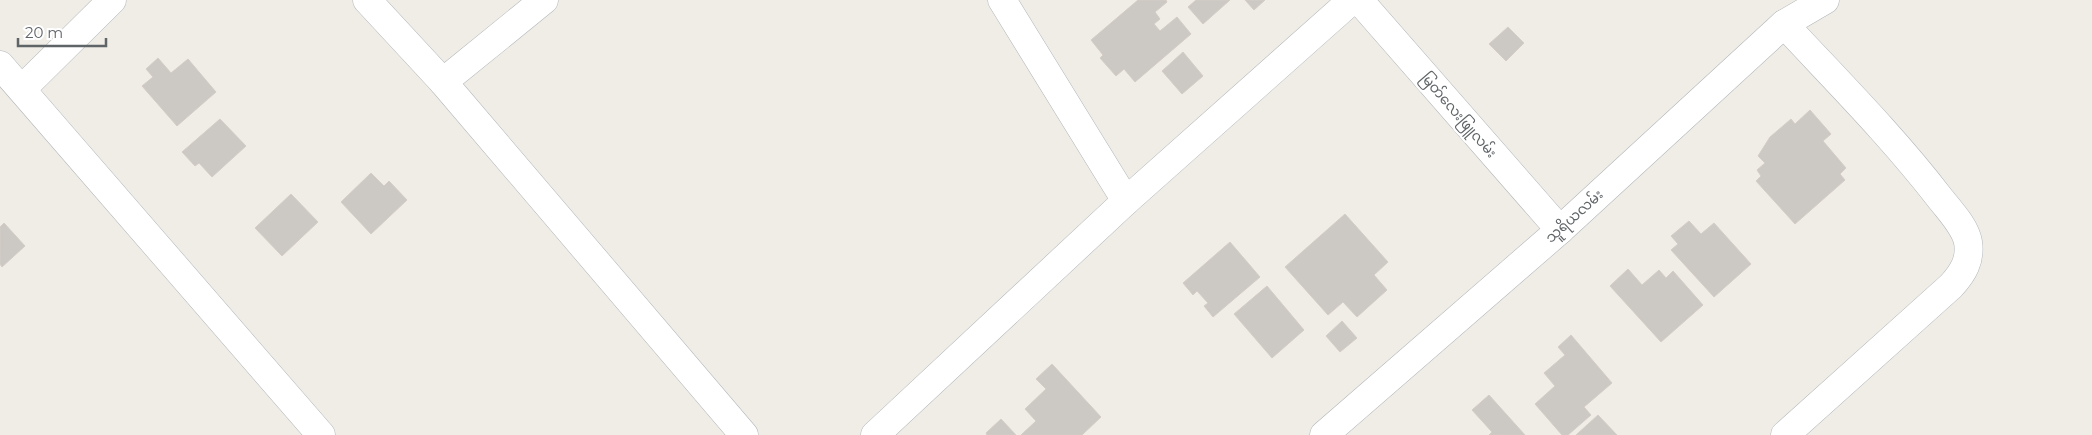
<svg xmlns="http://www.w3.org/2000/svg" width="2092" height="435" font-family="Montserrat,'Noto Sans Myanmar',sans-serif">
  <rect width="100%" height="100%" fill="#f0ede7"/>
  <g fill="#ccc8c4" stroke="#d5cdc6">
    <path d="M1138,0H1166L1167,2L1155,12L1160,19L1154,24L1160,31L1177,17L1191,34L1135,82L1124,69L1116,76L1100,58L1103,55L1091,40Z"/>
    <path d="M1196,0H1230L1203,24L1188,7Z"/>
    <path d="M1245,0H1265L1254,10Z"/>
    <path d="M1508,27L1524,43L1506,61L1489,44Z"/>
    <path d="M1183,52L1203,76L1182,94L1162,71Z"/>
    <path d="M158,58L171,73L188,59L216,92L177,126L142,86L153,77L146,69Z"/>
    <path d="M1810,110L1831,134L1823,141L1846,168L1840,174L1845,180L1795,224L1756,181L1761,176L1757,170L1765,163L1758,156L1770,137L1791,119L1795,124Z"/>
    <path d="M220,119L246,146L212,177L199,163L195,166L182,152Z"/>
    <path d="M371,173L384,186L389,181L407,200L371,234L341,202Z"/>
    <path d="M291,194L318,222L282,256L255,228Z"/>
    <path d="M1345,214L1388,262L1374,275L1387,290L1357,317L1343,302L1328,315L1285,267Z"/>
    <path d="M1689,221L1701,234L1714,223L1751,264L1714,297L1671,250L1678,244L1671,236Z"/>
    <path d="M4,223L25,246L2,267L0,264V227Z"/>
    <path d="M1230,242L1260,277L1213,317L1204,306L1208,303L1197,291L1193,295L1183,283Z"/>
    <path d="M1628,269L1642,285L1659,270L1666,278L1673,271L1703,305L1661,342L1610,286Z"/>
    <path d="M1267,286L1304,330L1272,358L1234,314Z"/>
    <path d="M1342,321L1357,338L1340,352L1326,336Z"/>
    <path d="M1571,335L1612,383L1584,407L1591,415L1568,435H1562L1535,404L1555,386L1544,373L1565,355L1558,347Z"/>
    <path d="M1052,364L1101,417L1082,435H1021L1036,421L1025,409L1046,389L1036,379Z"/>
    <path d="M1489,395L1525,435H1489L1492,432L1472,410Z"/>
    <path d="M1598,415L1617,435H1576Z"/>
    <path d="M1001,419L1016,435H987L986,433Z"/>
  </g>
  <g fill="none" stroke-linecap="round" stroke-linejoin="round">
    <g stroke="#b2b6b9" stroke-width="29">
      <g id="minor">
        <path d="M367,0L443,82L744,435"/>
        <path d="M1002,0L1126,201"/>
        <path d="M1359,0L1560,230"/>
        <path d="M1784,24C1837,81 1892,136 1939,197C1949,210 1965,226 1968,242C1971,260 1963,273 1951,286L1785,435"/>
        <path d="M0,65L321,435"/>
        <path d="M443,82L544,0"/>
        <path d="M22,89L112,0"/>
        <path d="M875,435L1126,201L1352,0"/>
        <path d="M1324,435L1560,230L1784,24L1825,0"/>
      </g>
    </g>
    <use href="#minor" stroke="#fff" stroke-width="28"/>
  </g>
  <g text-anchor="middle" stroke-width="4.5" stroke-linejoin="round" paint-order="stroke">
    <g font-size="14" fill="#5f6467" stroke="#fff">
      <text transform="translate(1459 115) rotate(49)" y="5">မြတ်လေးဖြူလမ်း</text>
      <text transform="translate(1574 216) rotate(-42)" y="5">သူရိယလမ်း</text>
    </g>
  </g>
  <path d="M18 38v8h88v-8" fill="none" stroke="#5f6467" stroke-width="2.5"/>
  <text x="25" y="38" font-size="15" fill="#5f6467" stroke="#ffffff" stroke-width="4" paint-order="stroke">20 m</text>
</svg>
